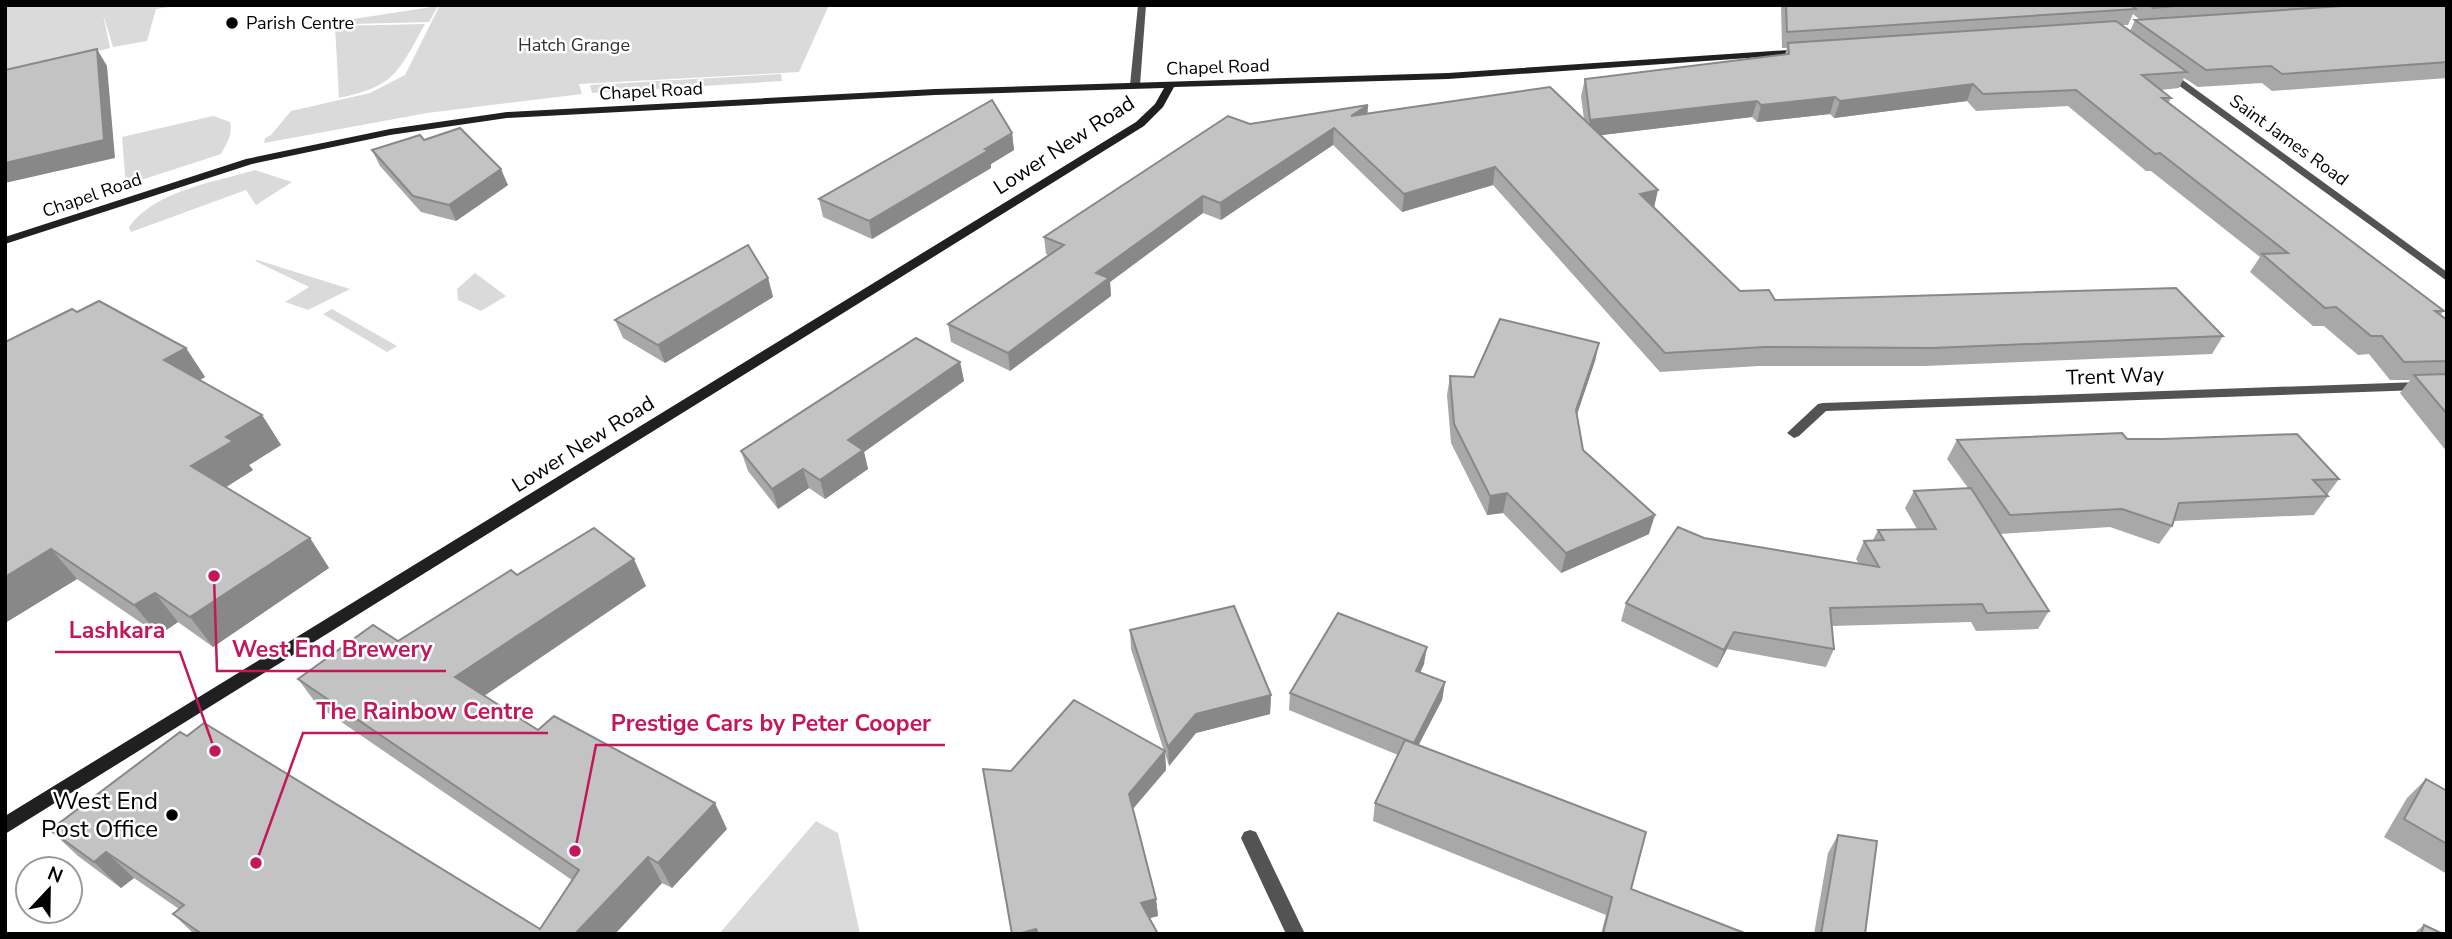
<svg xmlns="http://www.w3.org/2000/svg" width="2452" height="939" font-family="'Nunito Sans',sans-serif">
  <rect width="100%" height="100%" fill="#fff"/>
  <g fill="#dadada">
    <path d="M5,5H181L156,9L147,41L113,47L103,14L110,48L5,75Z"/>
    <path d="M440,5H829L799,72L579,84L582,94L427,113L264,143L265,138L271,135L291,111L370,93L405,75Z"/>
    <path d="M438,6L429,22L352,24L353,19Z"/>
    <path d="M425,24C398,72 396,86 339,98L335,26Z"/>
    <path d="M781,74L782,81L592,93L590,85Z"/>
    <path d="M213,116L230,122C233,134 227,143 221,154L126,185L122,137Z"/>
    <path d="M255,170L292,182L256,205L246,190L131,232L129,227C154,191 215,182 255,170Z"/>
    <path d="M257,260L350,289L308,310L285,302L309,287L255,261Z"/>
    <path d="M475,273L506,296L481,311L458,300L457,289Z"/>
    <path d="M332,309L397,346L387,352L323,314Z"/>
    <path d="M816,821L838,833L860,934H719Z"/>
  </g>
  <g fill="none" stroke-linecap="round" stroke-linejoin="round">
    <g fill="#535353" fill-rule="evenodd">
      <path d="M1138,5H1146L1140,85L1135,88L1130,85Z"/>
      <path d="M2163,70H2169L2447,272V281L2163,74Z"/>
      <path d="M2447,381V389L1826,411L1799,436L1794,438L1787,433L1818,404L1823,403Z"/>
      <path d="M1250,830L1256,832L1305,934H1286L1241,838L1244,832Z"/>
    </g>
    <path fill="#202020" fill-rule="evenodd" d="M1803,49L1806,50V54L1448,79L1174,87L1163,107L1144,126L5,834V816L1136,122L1155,104L1164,88L935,95L507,118L390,135L252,164L5,244V237L246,159L390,129L507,112L935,89L1448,73Z"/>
  </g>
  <g fill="#a8a8a8" fill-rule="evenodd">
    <path d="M1781,5H2447V78L2272,91L2262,83L2198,87L2184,78L2179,88L2161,90L2171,98L2168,104L2444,311L2440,315L2447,320V452L2400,393L2410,380H2390L2369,354L2358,355L2324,326H2313L2250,272L2260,257L2151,171H2146L2068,106L1976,111L1967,101L1834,118L1830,114L1757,122L1752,117L1601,135L1654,208L1740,291L1775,300L2223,336L2212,354L1924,366H1759L1660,372L1493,185L1402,212L1333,145L1221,220L1203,213L1110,282L1111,296L1010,371L951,342L948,324L1048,255L1046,254L1044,237L1368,105L1367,114L1584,120L1581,96L1585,79L1785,54L1787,48H1782ZM2133,14L2140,20H2135L2130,31L2122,25H2128Z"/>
    <path d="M1012,133L1014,150L991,164V168L872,239L823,217L819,199Z"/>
    <path d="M424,140L508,185L456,221L421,212L380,166L372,150Z"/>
    <path d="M768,278L773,297L665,363L623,338L615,320Z"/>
    <path d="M77,312L186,348L205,377L200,380L262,415L281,445L249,465L253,470L226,487L310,538L329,568L213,647L178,622L159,635L77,579L5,623V342Z"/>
    <path d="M1599,343L1595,361L1577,414L1583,450L1649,534L1561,573L1503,513L1487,515L1451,443L1447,395L1450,376L1474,377Z"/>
    <path d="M960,362L964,381L864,452L868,469L825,499L809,488L778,509L748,471L741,451Z"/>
    <path d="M2127,439L2339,479L2327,495L2328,496L2314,515L2174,521L2172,526L2159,544L2110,527L2000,534L2049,611L2038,629L1976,631L1971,622L1832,626L1834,649L1826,667L1727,649L1717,668L1621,621L1626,603L1704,538L1859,564L1856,559L1864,541L1873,540L1878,530L1917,529L1905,508L1914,491L1968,488L1947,459L1957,440Z"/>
    <path d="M517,575L646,586L484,696L538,730L727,829L672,888L662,883L615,934H194L173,914L179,909L134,878L121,888L78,856L50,830L540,929L572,880L318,706L298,679L398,641Z"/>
    <path d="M1130,630L1271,695L1270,714L1196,733L1169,766L1165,753L1166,770L1133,809L1156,899L1158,916L1150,918L1158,934H1012L1164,751L1131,649Z"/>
    <path d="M1424,664L1420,673L1445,682L1442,700L1418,745L1631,889L1747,934H1601L1606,915L1373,821L1375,803L1398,755L1289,710L1290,693Z"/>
    <path d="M2426,779L2447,791V874L2384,837L2407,798Z"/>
    <path d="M1838,835L1865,934H1814L1828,853Z"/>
    <path d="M2424,925L2443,934H2413Z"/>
  </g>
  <g fill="#888">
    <path d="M97,49L107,66L115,158L5,183V163Z"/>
    <path d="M1973,84L1967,101L1834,118L1840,101Z"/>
    <path d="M1835,97L1830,114L1757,122L1761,105Z"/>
    <path d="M1757,101L1752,117L1586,137L1590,120Z"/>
    <path d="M1368,105L1367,122L1351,116Z"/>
    <path d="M1334,128L1333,145L1221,220L1220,203Z"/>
    <path d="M1012,133L1014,150L991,164V168L872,239L869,221Z"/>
    <path d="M1495,167L1493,185L1402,212L1404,194Z"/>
    <path d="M501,169L508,185L456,221L449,205Z"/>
    <path d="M1658,190L1654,208L1640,194Z"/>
    <path d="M1203,196V213L1110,282L1111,296L1010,371L1008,353L1096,273Z"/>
    <path d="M768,278L773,297L665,363L658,345Z"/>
    <path d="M1599,343L1595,361L1572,429L1576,410Z"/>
    <path d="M186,348L205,377L184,389L164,360Z"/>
    <path d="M960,362L964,381L864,452L868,469L825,499L820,480L848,440Z"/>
    <path d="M262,415L281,445L249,465L253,470L212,496L191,466L226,437Z"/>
    <path d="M803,469L809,488L778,509L772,489Z"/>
    <path d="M1507,493L1503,513L1487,515L1490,496Z"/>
    <path d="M1655,515L1649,534L1561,573L1566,553Z"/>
    <path d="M310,538L329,568L213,647L190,617Z"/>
    <path d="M51,549L77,579L5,623V577Z"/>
    <path d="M634,559L646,586L472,704L455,677Z"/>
    <path d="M155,593L178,622L159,635L134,605Z"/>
    <path d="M1734,632L1727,649L1717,668L1724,650Z"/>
    <path d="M1427,647L1424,664L1413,688L1416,671Z"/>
    <path d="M1445,682L1442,700L1411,760L1414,743Z"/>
    <path d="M1271,695L1270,714L1196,733L1169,766L1168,747L1196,714Z"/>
    <path d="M1165,751L1166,770L1130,812L1129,794Z"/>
    <path d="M715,803L727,829L672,888L658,863Z"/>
    <path d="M106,852L134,878L121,888L94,862Z"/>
    <path d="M648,857L662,883L615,934H575Z"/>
    <path d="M1156,899L1158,916L1143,920L1141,903Z"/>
    <path d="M1036,929L1037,934H1018Z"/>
  </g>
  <g fill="#c3c3c3" stroke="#888" stroke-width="2">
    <path d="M1786,5H2131L2136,9L1787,32Z"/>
    <path d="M2150,5H2188L2153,8Z"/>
    <path d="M2357,5H2447V62L2282,74L2271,66L2206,70L2135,20Z"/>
    <path d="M2116,21L2187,72L2142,75L2171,98H2162L2444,311H2435L2447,320V361L2404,362L2382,336H2371L2336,307L2325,308L2262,254L2288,253L2160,153L2155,154L2076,90L1983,94L1973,84L1840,101L1835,97L1761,105L1757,101L1590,120L1585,79L1789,54L1788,43Z"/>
    <path d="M97,49L104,140L5,163V70Z"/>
    <path d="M1550,87L1658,190L1640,194L1740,291L1769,290L1775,300L2176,288L2223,336L1932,348L1765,347L1665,353L1495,167L1404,194L1334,128L1220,203L1203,196L1096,273L1109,278L1008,353L948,324L1064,245L1044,237L1228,116L1250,124L1368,105L1351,116Z"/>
    <path d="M992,100L1012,133L985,149L989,150L869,221L819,199Z"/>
    <path d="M460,128L501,169L449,205L413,196L372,150L420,135L424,140Z"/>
    <path d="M748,245L768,278L658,345L615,320Z"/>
    <path d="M99,301L186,348L164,360L262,415L226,437L233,441L191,466L310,538L190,617L155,593L134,605L51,549L5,577V342L72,309L77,312Z"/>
    <path d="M1500,319L1599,343L1576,410L1583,450L1655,515L1566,553L1507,493L1490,496L1454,424L1450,376L1474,377Z"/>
    <path d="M916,338L960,362L848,440L863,450L820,480L803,469L772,489L741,451Z"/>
    <path d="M2447,374V414L2414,375Z"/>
    <path d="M2122,433L2127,439H2163L2297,434L2339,479L2313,480L2328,496L2179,503L2172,526L2122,509L2010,515L1957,440Z"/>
    <path d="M1971,488L2049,611L1987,613L1982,604L1830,608L1834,649L1734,632L1724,650L1626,603L1678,527L1704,538L1879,567L1864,541L1884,540L1878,530L1936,529L1914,491Z"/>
    <path d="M594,528L634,559L455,677L538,730L554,716L715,803L658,863L648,857L575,934H202L173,914L184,905L106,852L94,862L50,830L180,732L187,736L204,723L540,929L579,870L298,679L373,625L398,641L511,570L517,575Z"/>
    <path d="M1234,606L1271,695L1196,714L1168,747L1130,630Z"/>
    <path d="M1338,613L1427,647L1416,671L1445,682L1414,743L1290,693Z"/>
    <path d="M1074,700L1165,751L1129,794L1156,899L1141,903L1158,934H1038L1036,929L1018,934H1012L983,769L1011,771Z"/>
    <path d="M1405,740L1646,832L1631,889L1747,934H1603L1612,897L1375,803Z"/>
    <path d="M2426,779L2447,791V844L2404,819Z"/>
    <path d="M1838,835L1877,841L1865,934H1821Z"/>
    <path d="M2424,925L2443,934H2421Z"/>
  </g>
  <g fill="#000" stroke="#fff" stroke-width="2.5">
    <circle cx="232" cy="23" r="7"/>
    <circle cx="172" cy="815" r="7"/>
  </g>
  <g text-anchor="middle" stroke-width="5" stroke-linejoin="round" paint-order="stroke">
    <g font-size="18" fill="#000" stroke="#fff" text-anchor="start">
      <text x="246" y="29">Parish Centre</text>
    </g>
    <g font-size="18" fill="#313131" stroke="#fff">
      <text x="574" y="51">Hatch Grange</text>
    </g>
    <g font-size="18" fill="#000" stroke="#fff">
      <text transform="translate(1218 67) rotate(-2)" y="6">Chapel Road</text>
      <text transform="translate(651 91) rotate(-3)" y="6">Chapel Road</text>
      <text transform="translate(2289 140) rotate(36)" y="6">Saint James Road</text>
      <text transform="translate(92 195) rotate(-19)" y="6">Chapel Road</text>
    </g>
    <g font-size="21" fill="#000" stroke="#fff">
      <text transform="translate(1064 145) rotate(-33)" y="7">Lower New Road</text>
      <text transform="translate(2115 376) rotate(-2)" y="7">Trent Way</text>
      <text transform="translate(583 444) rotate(-32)" y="7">Lower New Road</text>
    </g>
    <g font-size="24" fill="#000" stroke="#fff" text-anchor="end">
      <text x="158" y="809">West End<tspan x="158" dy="28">Post Office</tspan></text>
    </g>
  </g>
  <path fill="none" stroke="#c2185b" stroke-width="2.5" d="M215 751L180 652H55M214 576L217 671H446M256 863L303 733H548M575 851L596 745H945"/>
  <g fill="#c2185b" stroke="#fff" stroke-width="2.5">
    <circle cx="215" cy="751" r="7"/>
    <circle cx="214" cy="576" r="7"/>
    <circle cx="256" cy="863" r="7"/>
    <circle cx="575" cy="851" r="7"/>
  </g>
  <g font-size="23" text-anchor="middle" font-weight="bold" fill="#c2185b" stroke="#fff" stroke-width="5" stroke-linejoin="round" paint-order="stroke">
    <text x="117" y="638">Lashkara</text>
    <text x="332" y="657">West End Brewery</text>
    <text x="425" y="719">The Rainbow Centre</text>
    <text x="771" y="731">Prestige Cars by Peter Cooper</text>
  </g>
  <rect width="2452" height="939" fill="none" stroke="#000000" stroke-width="14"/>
  <g transform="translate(49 890) rotate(22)"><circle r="33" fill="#ffffff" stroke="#999999" stroke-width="2"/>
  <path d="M0-5L12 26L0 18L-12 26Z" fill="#000000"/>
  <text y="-10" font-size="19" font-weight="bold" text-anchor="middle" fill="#000000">N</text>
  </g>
</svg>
